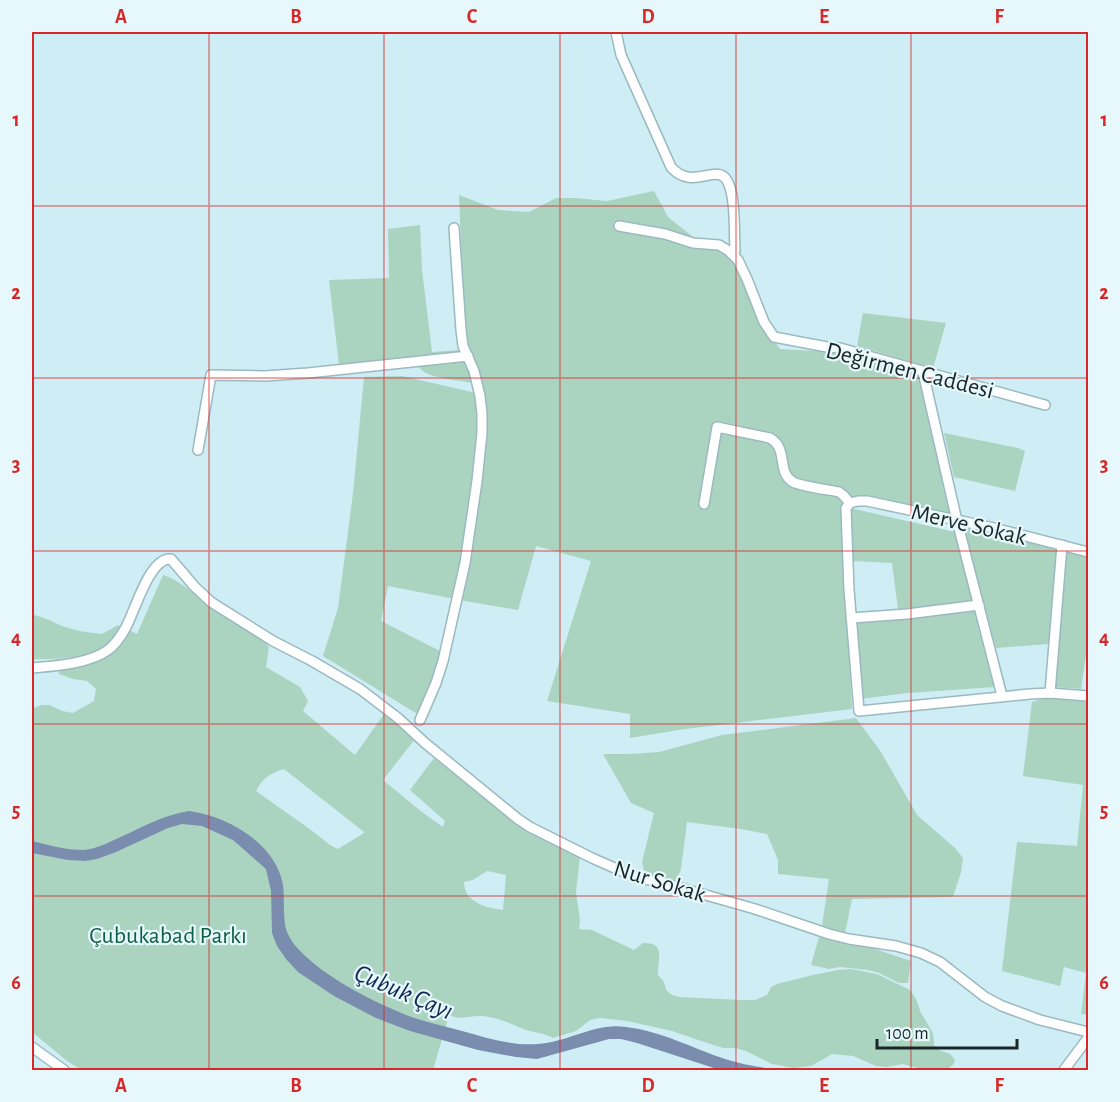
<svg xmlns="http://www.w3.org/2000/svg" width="1120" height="1102" font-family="'Alegreya Sans',sans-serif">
  <rect width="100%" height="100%" fill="#cfedf5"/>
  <g fill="#aad4c0" fill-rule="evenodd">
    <path d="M654,191L668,217L698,241L720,249L730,258L740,272L764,327L780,349L837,352L910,370L922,378L952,517L845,500L842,503L841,510L852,709L685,729L630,738V714L547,701L591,561L536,546L518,610L459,600L484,410L465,341L459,195L498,210L529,212L556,198H575L607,201Z"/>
    <path d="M420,225L422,270L432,352L460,350L473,383C462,381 433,378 424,372C419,368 416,362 410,358L339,365L329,280L389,278L388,229Z"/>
    <path d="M863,313L946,323L933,368L857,346Z"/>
    <path d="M402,376L476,393C481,429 475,458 471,494C466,529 462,564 455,599L388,586L381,621L442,652L436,679L419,715L323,656L338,608L353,493L364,377Z"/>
    <path d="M944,433L1018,448L1025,451L1015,491L954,477Z"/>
    <path d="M850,508L955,532L976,602L898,609L892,563L853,561Z"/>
    <path d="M963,527L1058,548L1049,644L996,648Z"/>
    <path d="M1065,551L1088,557V648L1087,649L1081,689L1054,687Z"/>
    <path d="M163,575C180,580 193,594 207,603C225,616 256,629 269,647L266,667L300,687L308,701L303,711L355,755L384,714L415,739L383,780L422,812L443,827L445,821L410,790L434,758L519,826L580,857L576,892L580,920L579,929L592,930L634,950L643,943C667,943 657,958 658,975L664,982L666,990L672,995L679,997L742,1000H755L767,995L771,987L777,984L813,975L838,970L851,969L877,974L910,990L916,999L921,1013L933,1033L934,1045L939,1050L950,1054L955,1060L953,1065L947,1069L924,1070L903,1064L887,1067L876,1066L853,1056L832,1054L811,1066L793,1068L772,1064L748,1052L736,1048H724L713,1045L672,1031L627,1021L600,1018L590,1020L576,1031L553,1038C544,1033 536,1033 526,1030C511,1024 498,1017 481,1016C470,1015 460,1021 449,1015L433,1070H82L67,1061L32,1032V709L41,705H49L62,711L73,713L94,701L96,689L87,681L73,679L59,674V669L78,667L98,662L114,647L108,646C86,658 57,660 32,659V614L49,620L62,626L79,631L102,634L118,625L137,634ZM284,769L364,832V833L338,849L330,845L311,830L256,791C262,779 270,773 284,769ZM487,871L506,875L503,910C486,908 464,902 464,882L473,880Z"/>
    <path d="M975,609L987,648L995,687L908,693L860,699L856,623L942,615Z"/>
    <path d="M1048,697L1088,701V1015L1081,1014L1086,973L1064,967L1060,986L1002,971L1017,842L1077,846L1083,785L1023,776L1032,702Z"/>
    <path d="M856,718L881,752L917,815L955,848L963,858L961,872L953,897L852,899L845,933L822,926L829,879L778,874V860L767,834L741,829L687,822L681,869L677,880L645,874L642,862L654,813L631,803L603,754H630L659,752L722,735Z"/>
    <path d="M819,937L875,949L911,961L908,983H899L879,973L868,970L840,967L829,969L811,965Z"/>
  </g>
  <path fill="#7a8daf" d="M189,811C227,816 276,843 283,885C285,898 282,922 288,934C294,948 310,960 322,970C347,988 377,1003 406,1015C424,1022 444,1026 462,1031C487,1038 512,1046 538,1044C568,1042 596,1022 626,1027C661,1031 692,1048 725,1059C744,1065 763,1068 783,1070H720L637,1043L621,1039H609L537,1059L516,1057L478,1050L410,1031L376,1018L334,996L298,972L286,959L277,946L272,933L271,891L266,869L233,840L202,826L182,824L168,828L116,852L97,859L85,861L68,860L32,853V841C48,845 65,850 83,850C94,849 104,845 114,840C139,829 162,815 189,811Z"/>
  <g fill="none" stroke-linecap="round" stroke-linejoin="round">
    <g stroke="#9bb9c0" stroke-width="12">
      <g id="minor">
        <path d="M616,32L621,55L671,167C692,191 715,164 726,179C736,192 734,233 735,250L734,255"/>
        <path d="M619,226L665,234L693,243L719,245L729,251L738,260L747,279L764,322L774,337L827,347L840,348L1045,405"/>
        <path d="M923,372L957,521L1002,696"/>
        <path d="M198,450L211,375L265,376L308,373L468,356"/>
        <path d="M850,503L846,508L849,590L859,711L1030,694L1050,693L1088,696"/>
        <path d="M850,503L858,501H867L994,528L1088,552"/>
        <path d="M704,504L717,427L770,438C789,449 776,472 793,482C800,486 829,490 839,492L843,495L850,503"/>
        <path d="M851,618L907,614L979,605"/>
        <path d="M32,668C54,666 89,664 108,650C115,645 121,636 125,629C135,612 149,557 171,559L194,586L211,602L273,641L312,661L360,689L398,718L425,743L518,819L530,827L592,858L635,877L660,882L755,909L829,934L849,939L896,946L921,953L940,962L985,997L1002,1006L1040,1020L1088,1032"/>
        <path d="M1050,693L1062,545"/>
        <path d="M420,720L436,683L443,661L465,563L477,481L482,433V414L480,396L474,371L463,346L461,330L454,228"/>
        <path d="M32,1047L64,1070"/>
        <path d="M1064,1070L1088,1038"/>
      </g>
    </g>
    <use href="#minor" stroke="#fff" stroke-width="9"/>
  </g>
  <path fill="none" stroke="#d62828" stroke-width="1.5" stroke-opacity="0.55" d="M209,32V1070M384,32V1070M560,32V1070M736,32V1070M911,32V1070M32,206H1088M32,378H1088M32,551H1088M32,724H1088M32,896H1088"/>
  <g text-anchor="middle" stroke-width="4.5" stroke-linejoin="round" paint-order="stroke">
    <g font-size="24" fill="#1a2628" stroke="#e6f8fc">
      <text transform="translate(910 370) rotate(14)" y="8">Değirmen Caddesi</text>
      <text transform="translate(969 524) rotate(13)" y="8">Merve Sokak</text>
      <text transform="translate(660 881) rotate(17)" y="8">Nur Sokak</text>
    </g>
    <g font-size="24" fill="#105f44" stroke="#e6f8fc">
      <text x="168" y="943">Çubukabad Parkı</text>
    </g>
    <g font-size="26" font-style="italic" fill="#122955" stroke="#e6f8fc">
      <text transform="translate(404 991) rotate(23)" y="9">Çubuk Çayı</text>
    </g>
  </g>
  <rect width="1120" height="1102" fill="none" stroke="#e6f8fc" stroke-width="66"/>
  <path d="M877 1039v9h140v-9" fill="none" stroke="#1a2628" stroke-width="3"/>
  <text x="886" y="1039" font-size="18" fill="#1a2628" stroke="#e6f8fc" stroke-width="4.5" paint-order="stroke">100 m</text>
  <rect x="33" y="33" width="1054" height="1036" fill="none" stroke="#d62828" stroke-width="2"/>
  <g font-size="20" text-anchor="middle" font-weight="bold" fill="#d62828">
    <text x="121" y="23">A</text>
    <text x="296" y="23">B</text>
    <text x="472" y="23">C</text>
    <text x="648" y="23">D</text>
    <text x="824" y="23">E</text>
    <text x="999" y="23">F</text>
    <text x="16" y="126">1</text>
    <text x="1104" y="126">1</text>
    <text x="16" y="299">2</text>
    <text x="1104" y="299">2</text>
    <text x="16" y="471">3</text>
    <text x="1104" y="471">3</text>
    <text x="16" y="644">4</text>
    <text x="1104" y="644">4</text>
    <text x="16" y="817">5</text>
    <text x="1104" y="817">5</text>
    <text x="16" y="989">6</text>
    <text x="1104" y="989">6</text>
    <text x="121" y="1092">A</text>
    <text x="296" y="1092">B</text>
    <text x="472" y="1092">C</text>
    <text x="648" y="1092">D</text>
    <text x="824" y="1092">E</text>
    <text x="999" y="1092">F</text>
  </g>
</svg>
